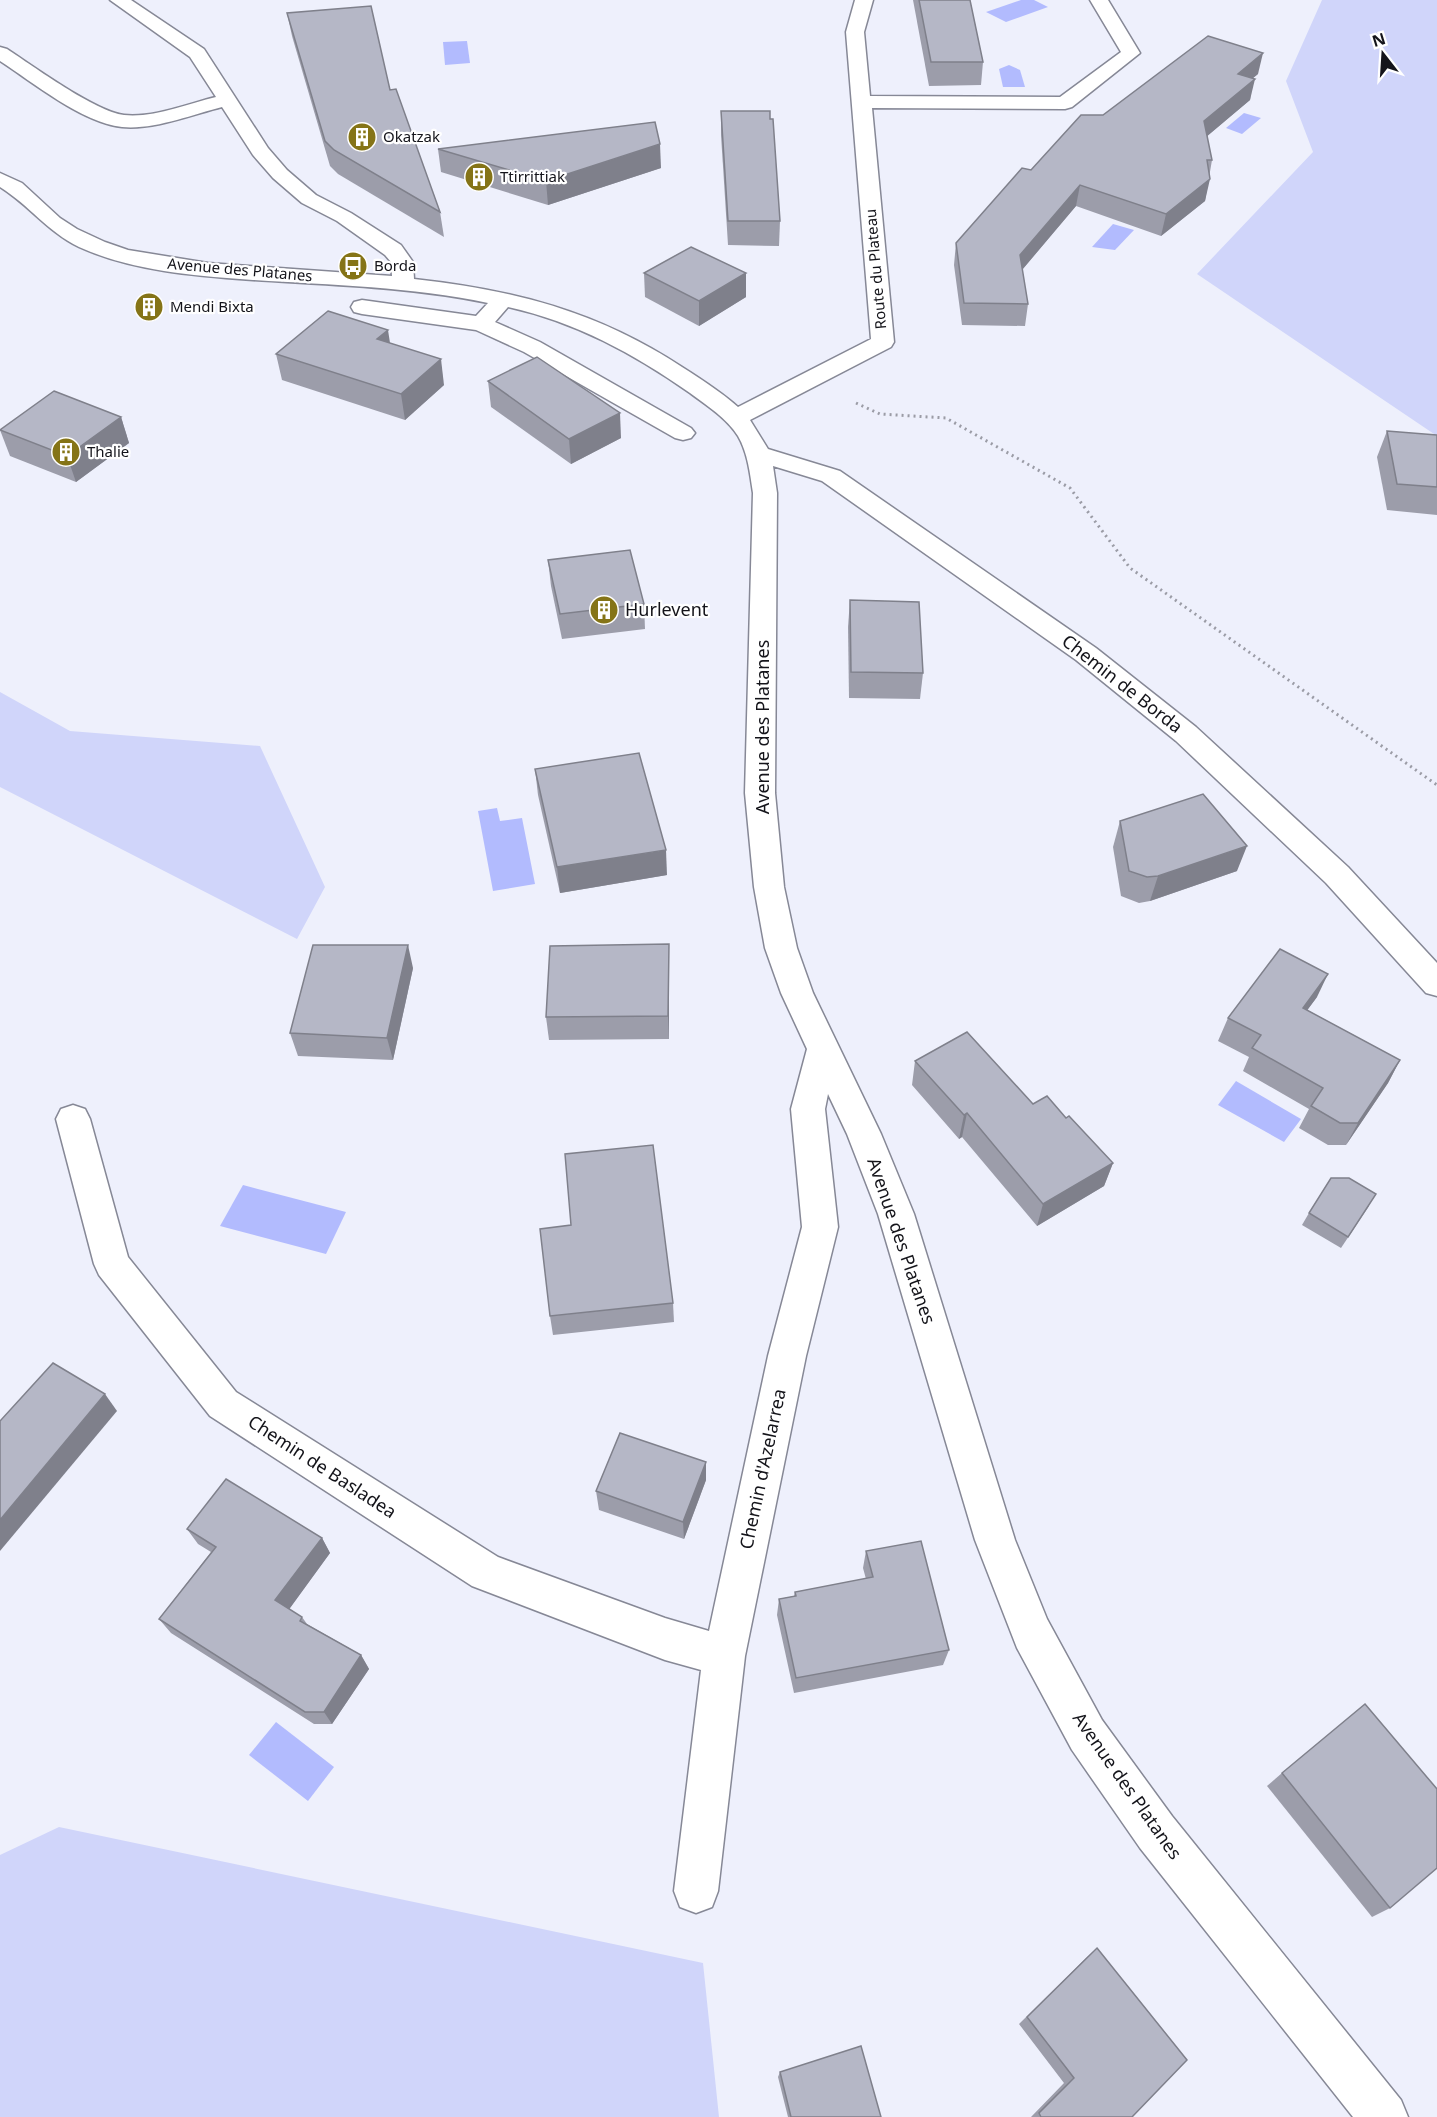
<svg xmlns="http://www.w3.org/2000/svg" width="1437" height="2117" font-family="'Noto Sans',sans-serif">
  <rect width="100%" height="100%" fill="#eef0fc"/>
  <g fill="#d0d5fa">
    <path d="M1322,0H1437V436L1197,274L1313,152L1286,81Z"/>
    <path d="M0,692L70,731L260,746L325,887L297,939L0,787Z"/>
    <path d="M59,1827L703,1963L719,2117H0V1855Z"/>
  </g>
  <g fill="#b2bbfe">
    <path d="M1021,0H1034L1048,7L1006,22L986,12Z"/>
    <path d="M467,41L470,63L445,65L443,42Z"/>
    <path d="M1009,65L1020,70L1025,87H1003L999,69Z"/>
    <path d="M1244,113L1261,118L1242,134L1226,128Z"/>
    <path d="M1113,224L1134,230L1115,250L1092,247Z"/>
    <path d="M497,808L500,821L522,818L535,884L493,891L478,811Z"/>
    <path d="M1236,1081L1301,1119L1284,1142L1218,1105Z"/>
    <path d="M243,1185L346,1212L326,1254L220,1226Z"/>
    <path d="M276,1722L334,1767L308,1801L249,1755Z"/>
  </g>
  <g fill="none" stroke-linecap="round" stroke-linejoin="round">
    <g stroke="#868896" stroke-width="3">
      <path id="minor" d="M110,0H131L204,49L268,148L287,170L316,195L351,213L401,245L413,262L414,279C514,290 597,311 682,367C701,379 721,392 738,407L871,339L846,32L855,0H873L864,32L870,96L1060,97L1121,52L1090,0H1108L1140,53L1072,107L1065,109L872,108L894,342L891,347L750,420L768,449L840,471L1096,648L1196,727L1348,867L1437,963V996L1426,993L1326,883L1176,741L1076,660L822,481L773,466L777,493L775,793L784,887L797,948L813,993L881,1134L914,1214L1015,1540L1047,1619L1102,1720L1172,1816L1401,2100L1408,2117H1353L1140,1848L1072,1750L1017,1648L975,1540L878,1214L847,1134L828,1094L825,1109L838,1227L806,1356L745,1656L718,1891L712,1907L696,1913L680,1907L674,1891L701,1670L665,1660L472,1586L210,1416L99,1275L94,1264L56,1119L61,1109L73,1105L85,1109L90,1119L128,1257L236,1392L498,1557L665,1618L709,1631L768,1356L802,1227L791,1109L807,1049L781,993L765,948L754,887L745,793L753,493C750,474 748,453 738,436C727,418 706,405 690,393C634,354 576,322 508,307L495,322L540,342L691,428L695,433L691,438L683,440L675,438L524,352L476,330L362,314L354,312L351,307L354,302L362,300L476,316L488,303C411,287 331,285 253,280C196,276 132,271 79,247C48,232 29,205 0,187V173L22,183L60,218L77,229L105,242L128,250L208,263L392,276L391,262L385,255L337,221L302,203L273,178L253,155L222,107C191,115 154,130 122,127C81,122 34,83 0,61V47L7,49C33,66 96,112 124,115C154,118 187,104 216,97L190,57Z"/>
    </g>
    <path stroke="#9b9ca6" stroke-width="3" stroke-dasharray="2 4" stroke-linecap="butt" d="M856,403L880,414L946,418L1070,488L1130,568L1437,785"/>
    <use href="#minor" fill="#fff" fill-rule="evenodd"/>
  </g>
  <g fill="#9c9daa">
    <path d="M913,0H970L983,62L981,85L929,86Z"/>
    <path d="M287,13L390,90L440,212L444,237L338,174L330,166L292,36Z"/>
    <path d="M1258,74L1253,78L1250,100L1207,136L1212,160L1205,201L1161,236L1076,206L1022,270L1028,304L1025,326L962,325L954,265L956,243L1031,170L1103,115Z"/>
    <path d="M721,111L770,119L780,221L779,246L728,245L721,135Z"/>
    <path d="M438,149L661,168L548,205L441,172Z"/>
    <path d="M644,273H746V297L699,326L645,297Z"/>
    <path d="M390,343L444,385L405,420L282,380L276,354Z"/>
    <path d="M488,381L621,438L571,464L491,407Z"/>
    <path d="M121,417L129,443L76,482L10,456L0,430Z"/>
    <path d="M1387,431L1437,437V515L1387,510L1377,457Z"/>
    <path d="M548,560L644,604L645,629L562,639L551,586Z"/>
    <path d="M850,600L923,673L920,699L849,698L848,627Z"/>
    <path d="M535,769L667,875L560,893L538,795Z"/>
    <path d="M1120,821L1237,871L1150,901L1139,903L1121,896L1113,847Z"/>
    <path d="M413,968L393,1060L298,1056L290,1033Z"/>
    <path d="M669,968V1039L549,1040L546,1017Z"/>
    <path d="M1317,997L1307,1010L1400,1060L1388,1083L1346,1145H1328L1299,1128L1309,1109L1243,1071L1249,1057L1218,1041L1228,1018Z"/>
    <path d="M915,1061L1033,1104L1066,1118L1113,1163L1104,1186L1037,1226L962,1137L959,1139L912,1085Z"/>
    <path d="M1369,1206L1341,1248L1302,1225L1309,1213Z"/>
    <path d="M673,1303L674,1322L553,1335L550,1316Z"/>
    <path d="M706,1480L684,1539L599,1510L596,1491Z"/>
    <path d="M187,1529L322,1538L330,1553L289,1609L302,1617L307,1624L361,1655L369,1669L332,1724H314L171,1633L159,1619L211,1552L198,1544Z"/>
    <path d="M866,1551L949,1650L943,1665L794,1693L777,1615L779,1599L794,1596L795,1592L866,1579L863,1568Z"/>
    <path d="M1282,1773L1390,1908L1372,1917L1267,1786Z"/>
    <path d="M1097,1948L1132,2117H1031L1064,2083L1019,2024L1087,1957Z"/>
    <path d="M780,2072L881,2117H788L778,2077Z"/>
  </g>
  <g fill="#7f808b">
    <path d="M1263,53L1258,74L1233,94L1238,74Z"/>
    <path d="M1255,79L1250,100L1199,143L1204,121Z"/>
    <path d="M660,144L661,168L548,205L546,181Z"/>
    <path d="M1210,179L1205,201L1161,236L1166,214Z"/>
    <path d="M1080,185L1076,206L1016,277L1020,255Z"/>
    <path d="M746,273V297L699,326V301Z"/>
    <path d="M388,330L392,356L377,339Z"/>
    <path d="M441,359L444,385L405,420L401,394Z"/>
    <path d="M620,413L621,438L571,464L569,439Z"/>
    <path d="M121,417L129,443L76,482L67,456Z"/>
    <path d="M1247,846L1237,871L1150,901L1158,876Z"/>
    <path d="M666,850L667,875L560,893L557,867Z"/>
    <path d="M669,944V1039L668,1016Z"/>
    <path d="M408,945L413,968L393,1060L387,1038Z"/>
    <path d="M1328,974L1317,997L1292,1031L1303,1008Z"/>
    <path d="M1400,1060L1388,1083L1346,1145L1358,1123Z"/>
    <path d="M967,1113L962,1137L959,1139L964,1115Z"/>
    <path d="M1113,1163L1104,1186L1037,1226L1043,1204Z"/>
    <path d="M105,1394L117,1411L0,1551V1520Z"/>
    <path d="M706,1462V1480L684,1539L683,1522Z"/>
    <path d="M322,1538L330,1553L285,1615L275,1600Z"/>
    <path d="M361,1655L369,1669L332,1724L324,1712Z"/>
  </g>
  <g fill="#b5b7c6" stroke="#7f808b" stroke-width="1.5">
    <path d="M919,0H970L983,62H931Z"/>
    <path d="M371,6L390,90L396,89L440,212L334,150L325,141L287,13Z"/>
    <path d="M1208,36L1263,53L1238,74L1255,79L1204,121L1212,160H1207L1210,179L1166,214L1080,185L1020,255L1028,304L964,303L956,243L1022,168L1031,170L1081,115H1103Z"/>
    <path d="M721,111H770V119H773L780,221H728Z"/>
    <path d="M655,122L660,144L546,181L438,149Z"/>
    <path d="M691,247L746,273L699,301L644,273Z"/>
    <path d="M328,311L388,330L377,339L441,359L401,394L276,354Z"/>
    <path d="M537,357L620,413L569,439L488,381Z"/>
    <path d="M54,391L121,417L67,456L0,430Z"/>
    <path d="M1387,431L1437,435V487L1397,484Z"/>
    <path d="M630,550L644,604L560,614L548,560Z"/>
    <path d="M850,600L919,602L923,673L851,672Z"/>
    <path d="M639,753L666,850L557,867L535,769Z"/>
    <path d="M1203,794L1247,846L1158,876L1147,877L1129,871L1120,821Z"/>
    <path d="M669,944L668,1016L546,1017L550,946Z"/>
    <path d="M313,945H408L387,1038L290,1033Z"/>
    <path d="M1280,949L1328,974L1303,1008L1400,1060L1358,1123H1340L1311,1106L1323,1088L1252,1048L1261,1035L1228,1018Z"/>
    <path d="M967,1032L1033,1104L1047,1096L1066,1118L1069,1116L1113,1163L1043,1204L967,1113L964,1115L915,1061Z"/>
    <path d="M653,1145L673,1303L550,1316L540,1229L571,1225L565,1154Z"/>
    <path d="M1331,1178H1349L1376,1194L1348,1237L1309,1213Z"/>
    <path d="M53,1363L105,1394L0,1520V1421Z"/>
    <path d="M620,1433L706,1462L683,1522L596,1491Z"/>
    <path d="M226,1479L322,1538L275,1600L302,1617L300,1621L361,1655L324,1712H305L159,1619L216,1547L187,1529Z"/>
    <path d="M921,1541L949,1650L796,1678L779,1599L796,1596L795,1592L873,1577L866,1551Z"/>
    <path d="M1365,1704L1437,1789V1868L1390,1908L1282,1773Z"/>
    <path d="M1097,1948L1187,2060L1132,2117H1041L1039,2113L1074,2078L1027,2017Z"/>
    <path d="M861,2046L881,2117H791L780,2072Z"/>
  </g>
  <defs>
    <g id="building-disc" transform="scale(1.5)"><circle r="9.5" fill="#857417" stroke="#fff"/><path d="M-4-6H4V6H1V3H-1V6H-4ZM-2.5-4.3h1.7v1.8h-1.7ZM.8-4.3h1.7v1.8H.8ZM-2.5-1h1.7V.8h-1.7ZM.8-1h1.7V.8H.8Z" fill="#fff"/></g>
    <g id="bus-disc" transform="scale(1.5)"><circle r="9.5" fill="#857417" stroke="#fff"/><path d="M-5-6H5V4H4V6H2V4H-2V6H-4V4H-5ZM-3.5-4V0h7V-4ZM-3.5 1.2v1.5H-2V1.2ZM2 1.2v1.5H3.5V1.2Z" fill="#fff"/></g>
  </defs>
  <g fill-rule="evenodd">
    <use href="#building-disc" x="362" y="137"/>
    <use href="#building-disc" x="479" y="177"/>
    <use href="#bus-disc" x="353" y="266"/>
    <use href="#building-disc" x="149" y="307"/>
    <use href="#building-disc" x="66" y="452"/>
    <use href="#building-disc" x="604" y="610"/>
  </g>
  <g text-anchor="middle" stroke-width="4.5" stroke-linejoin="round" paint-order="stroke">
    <g font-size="15" fill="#14141a" stroke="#fff" text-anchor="start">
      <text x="383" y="142">Okatzak</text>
      <text x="500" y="182">Ttirrittiak</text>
      <text x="374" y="271">Borda</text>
      <text x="170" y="312">Mendi Bixta</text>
      <text x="87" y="457">Thalie</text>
    </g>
    <g font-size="15" fill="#14141a" stroke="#fff">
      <text transform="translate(876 269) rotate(-95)" y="5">Route du Plateau</text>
      <text transform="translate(240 270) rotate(5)" y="5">Avenue des Platanes</text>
    </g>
    <g font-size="18" fill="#14141a" stroke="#fff" text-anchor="start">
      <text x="625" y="616">Hurlevent</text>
    </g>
    <g font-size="18" fill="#14141a" stroke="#fff">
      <text transform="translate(1122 684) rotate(38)" y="6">Chemin de Borda</text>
      <text transform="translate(763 727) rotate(-90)" y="6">Avenue des Platanes</text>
      <text transform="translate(901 1241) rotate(71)" y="6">Avenue des Platanes</text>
      <text transform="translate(322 1467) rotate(33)" y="6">Chemin de Basladea</text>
      <text transform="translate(763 1469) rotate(-78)" y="6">Chemin d'Azelarrea</text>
      <text transform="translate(1127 1786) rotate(55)" y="6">Avenue des Platanes</text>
    </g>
  </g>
  <g transform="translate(1383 54) rotate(343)" stroke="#ffffff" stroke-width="4.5" paint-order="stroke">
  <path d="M0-4.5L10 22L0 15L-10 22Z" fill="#14141a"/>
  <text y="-9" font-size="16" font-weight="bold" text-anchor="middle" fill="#14141a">N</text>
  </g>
</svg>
